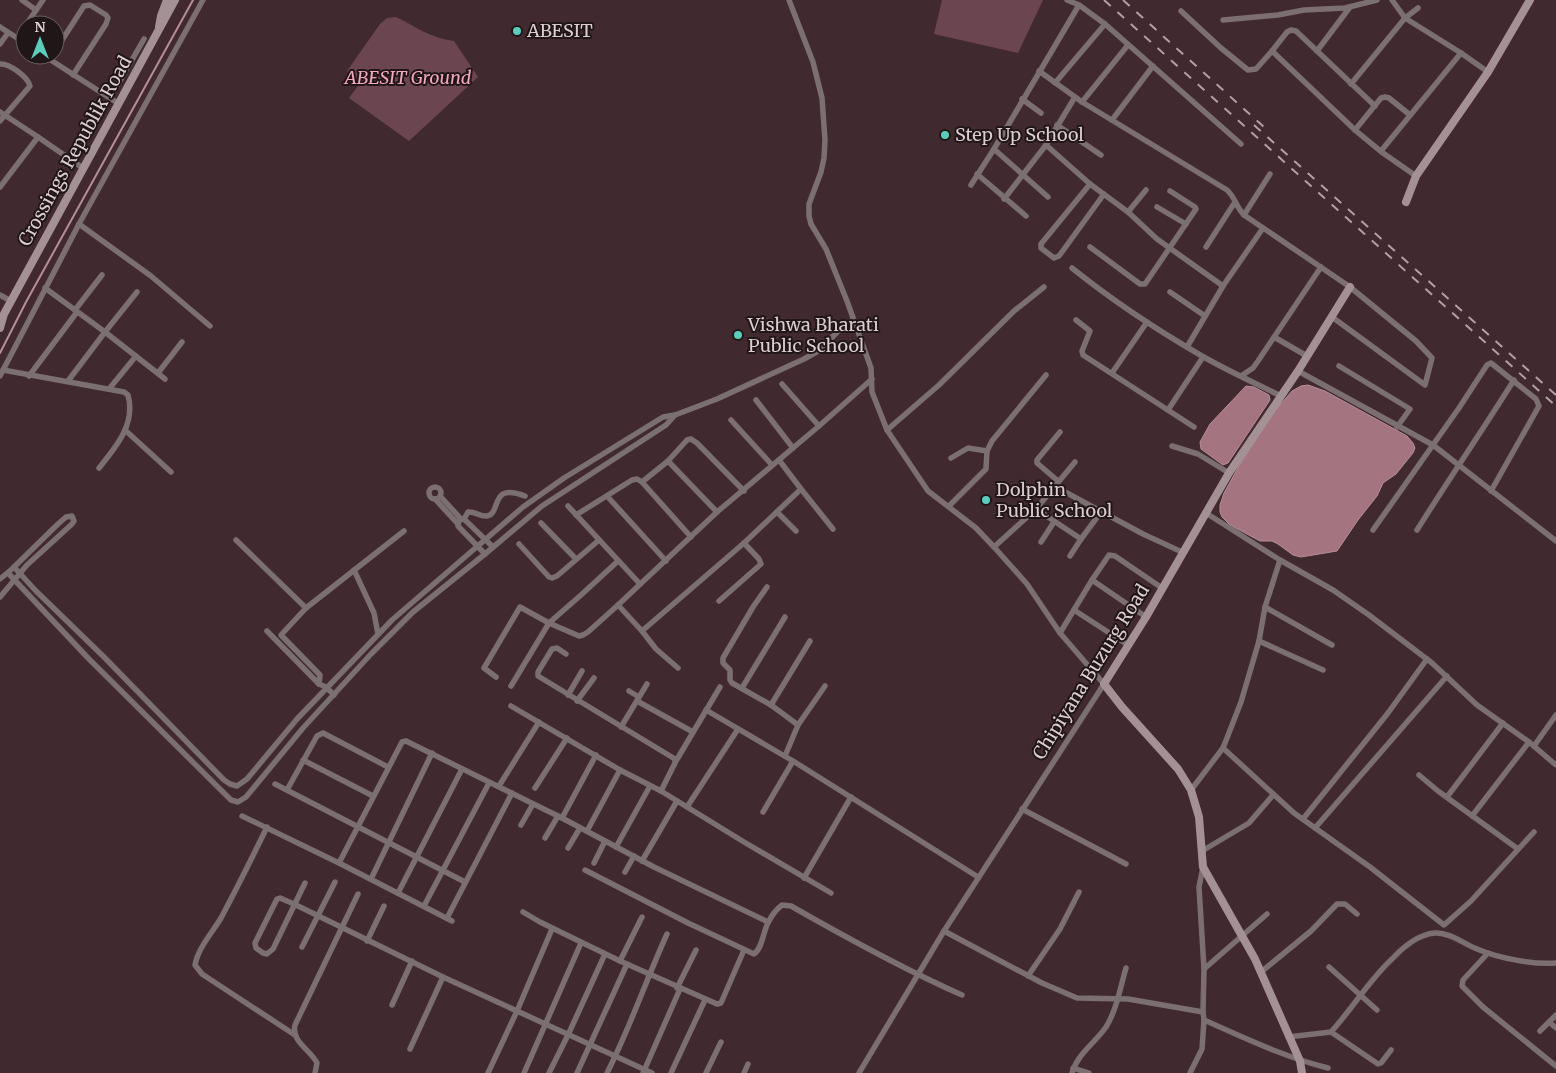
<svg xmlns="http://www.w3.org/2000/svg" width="1556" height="1073" font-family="Merriweather,serif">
  <rect width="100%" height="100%" fill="#412930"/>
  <g fill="#6b4651">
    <path d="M942,0H1043L1018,53L934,34Z"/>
    <path d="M396,17C417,27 430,38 454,41L478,77L409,141L349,98L361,82L347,71L380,24L387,18Z"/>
  </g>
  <g fill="#a57481" stroke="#b68e99">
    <path d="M1308,385L1325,391L1407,436L1413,443L1415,448L1413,453L1396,474L1383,483L1377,496L1358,520L1337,551L1301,557L1293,555L1278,544L1272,541H1260L1230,525L1222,517L1220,512V505L1224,493L1240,464L1273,413L1292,391L1301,386Z"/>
    <path d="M1246,386L1254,387L1269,395L1270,400L1228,463L1223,465L1201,449L1200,442L1210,424Z"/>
  </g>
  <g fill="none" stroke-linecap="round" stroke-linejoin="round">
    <path stroke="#b68e99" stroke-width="2" d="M0,353L26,302L193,0"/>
    <g stroke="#7b6f72" stroke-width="5.5">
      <path d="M22,0L36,10"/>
      <path d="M789,0L813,62L822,98L825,140L824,158L821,172L809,204V216L811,224L826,249L847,301L871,368L872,392L887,430L928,491L976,528L994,547L1027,584L1060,633L1104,684L944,931L859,1073"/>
      <path d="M1067,0L1079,5L1105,24L1241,144"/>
      <path d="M1392,0L1405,18L1461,53L1488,72"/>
      <path d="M1181,11L1221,48L1248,70L1256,69L1272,51L1355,130L1383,153L1416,176"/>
      <path d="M1223,20L1278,15L1304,10L1345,8L1377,0"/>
      <path d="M26,25L43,0"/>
      <path d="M0,27L25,43"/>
      <path d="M18,38L25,27"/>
      <path d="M0,44L8,33"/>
      <path d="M55,51L84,6L90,5L106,15L108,18L106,24L73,75"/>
      <path d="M1272,51L1287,32L1291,30L1296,31L1375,106"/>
      <path d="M1317,51L1350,7"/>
      <path d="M43,55L119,104"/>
      <path d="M0,64C9,63 28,77 30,86L0,121"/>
      <path d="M1039,71L1082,102L1227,190C1235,197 1236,207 1244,215L1350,287L1416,341L1432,358L1425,385L1332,317"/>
      <path d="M1055,83L1105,24"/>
      <path d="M1351,84L1405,18L1418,8"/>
      <path d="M110,98L144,39"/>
      <path d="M1022,99L1041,113"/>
      <path d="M1082,102L1128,45"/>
      <path d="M0,112L38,137"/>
      <path d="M1112,120L1153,66"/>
      <path d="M1057,125L1101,155"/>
      <path d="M1355,130L1381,98L1385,97L1389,98L1410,115"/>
      <path d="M1046,145L1090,184L1128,212L1157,239L1223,286"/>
      <path d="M994,149L1048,197"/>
      <path d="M1381,151L1461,53"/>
      <path d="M977,174L1026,216"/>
      <path d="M1090,184L1041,244V248L1054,258L1059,256L1104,194"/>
      <path d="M971,185L994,149L1079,5"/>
      <path d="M0,187L38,137L83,168"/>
      <path d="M1004,199L1046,145L1075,97"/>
      <path d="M1157,207L1186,224"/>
      <path d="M1128,212L1146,190"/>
      <path d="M1244,215L1270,174"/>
      <path d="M79,224L151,276L210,326"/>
      <path d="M1090,247L1140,284H1145L1196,209L1195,207L1170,191"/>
      <path d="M1206,247L1235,202"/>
      <path d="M1072,268C1113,301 1157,330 1202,356C1228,371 1255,383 1281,396"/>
      <path d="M45,288L105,332L165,379"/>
      <path d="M1170,292L1205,316"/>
      <path d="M0,295L11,301"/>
      <path d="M75,310L102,275"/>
      <path d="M1076,320L1090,331L1082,351L1083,355L1194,427"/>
      <path d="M1274,337L1307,356"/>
      <path d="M1187,347L1223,286L1263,228"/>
      <path d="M1339,366L1410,409L1397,427"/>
      <path d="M3,370L124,392L128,395C136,424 116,447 99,468"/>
      <path d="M1298,371L1433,445L1556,541"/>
      <path d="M158,373L182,342"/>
      <path d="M1112,373L1147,322"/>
      <path d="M0,376L79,224L203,0"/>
      <path d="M29,376L77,312"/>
      <path d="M1241,376L1253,368L1258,361L1321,267"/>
      <path d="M68,381L105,332L137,292"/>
      <path d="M782,384L819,426"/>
      <path d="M109,389L136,356"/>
      <path d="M756,400L793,448"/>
      <path d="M1168,410L1203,357"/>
      <path d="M731,420L772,465"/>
      <path d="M125,430L171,472"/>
      <path d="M887,430L939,385L1014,311L1044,287"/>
      <path d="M1172,446L1198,454L1229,473"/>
      <path d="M951,458L968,448L987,451"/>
      <path d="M668,461L717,512"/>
      <path d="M1058,481L1037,463V460L1060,432"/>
      <path d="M642,482L668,461L687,440L691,439L697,443L744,491"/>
      <path d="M1054,486L1143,534L1182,552"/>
      <circle cx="435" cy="493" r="6"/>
      <path d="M801,489L833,529"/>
      <path d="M440,496L461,519"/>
      <path d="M607,496L666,561"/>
      <path d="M435,499L457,523"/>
      <path d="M568,506L640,584"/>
      <path d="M949,506L986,469L987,451L992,441L1046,375"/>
      <path d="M1036,509L1081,539L1070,556"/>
      <path d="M777,512L796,531"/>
      <path d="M1206,513L1280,560L1333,590L1369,615L1432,663L1477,705L1529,742L1556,765"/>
      <path d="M576,515L632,480L637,479L642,482L691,537"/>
      <path d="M464,519L468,512C475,511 480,517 487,516C502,513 489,482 525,496"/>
      <path d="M541,523L576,559"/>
      <path d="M1373,530L1459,408L1487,365L1491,363L1536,399L1539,406L1491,491"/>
      <path d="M1417,530C1449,479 1482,431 1514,380"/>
      <path d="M1081,539L1101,512"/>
      <path d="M236,540L306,608"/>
      <path d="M1041,542L1054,522"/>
      <path d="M519,544L549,577L552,578L557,576L599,540"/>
      <path d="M994,547L1036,509L1075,462"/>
      <path d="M485,554L458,526L459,520L464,519L493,547"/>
      <path d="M14,567L36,591L104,657L224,780L230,784L237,786L247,779L297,719L392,620L523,507L564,478L663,417L675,415L717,399L804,359L820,350L842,327L853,320"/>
      <path d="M354,570L374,613L378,634"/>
      <path d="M8,573L88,658L231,800L238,802L246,797L303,728L371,654L413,612L485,554L542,506L666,425L675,415"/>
      <path d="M0,579L12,569L58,524L66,517L72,516L74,521L72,524L27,565L0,597"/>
      <path d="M1092,580L1146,617"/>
      <path d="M767,587L753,607L723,658V663L730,670V680L732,683L771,705L798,725L785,756"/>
      <path d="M719,601L761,564L759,559L744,543"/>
      <path d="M618,605L717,512L819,426L872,379"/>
      <path d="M1265,607L1332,645"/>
      <path d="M1074,610L1128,645"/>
      <path d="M267,631L319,684L326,687L334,695"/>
      <path d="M642,631L744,543L801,489L779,460"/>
      <path d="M1060,633L1092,580L1109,555L1115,556L1162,588"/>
      <path d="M1259,641L1323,670"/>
      <path d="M566,654L557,648L552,649L538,672V676L675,759V763L661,791"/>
      <path d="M496,677L484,668L520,607L549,623L579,636L583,635L588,632L618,605L642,631L656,649L678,668"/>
      <path d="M319,684L320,675L281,635L306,608L404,531"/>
      <path d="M511,686L549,623L581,595L618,561"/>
      <path d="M742,688L785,617"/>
      <path d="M629,691L639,697"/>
      <path d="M568,695L582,671"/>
      <path d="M577,701L594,678"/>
      <path d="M637,701L693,732"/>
      <path d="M771,705L810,641"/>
      <path d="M511,706L620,770L661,791L744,842L831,893"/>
      <path d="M706,710L793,761L978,877"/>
      <path d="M798,725L825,686"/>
      <path d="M621,727L647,684"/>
      <path d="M1534,746L1556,715"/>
      <path d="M1223,748L1294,813L1370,867L1444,925L1471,901L1534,832"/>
      <path d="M303,760L373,796"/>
      <path d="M676,761L720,687"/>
      <path d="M1419,775L1438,791L1518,849"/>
      <path d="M275,784L465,882"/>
      <path d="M499,786L539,722"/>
      <path d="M535,788L567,738"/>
      <path d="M287,790L317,736L323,733L388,767"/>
      <path d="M1191,790L1223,748L1227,738L1241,702L1259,641L1265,607L1280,560"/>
      <path d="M1447,797L1503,723"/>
      <path d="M687,807L738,729"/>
      <path d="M1022,809L1126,864"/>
      <path d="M763,812L793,761"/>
      <path d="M242,816L339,863L402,742L406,741L562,818L654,867L768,922"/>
      <path d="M1472,816L1529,742"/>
      <path d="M562,818L596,755"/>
      <path d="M1303,819L1388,713L1427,659"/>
      <path d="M521,825L533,804"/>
      <path d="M267,827C252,858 237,888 221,918C212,933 198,948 195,965L202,974L295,1035"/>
      <path d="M1315,828L1447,676"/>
      <path d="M587,831L620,770"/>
      <path d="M545,838L558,816"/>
      <path d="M616,847L650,786"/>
      <path d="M568,848L580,828"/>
      <path d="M1202,851L1249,823L1273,795"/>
      <path d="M642,861L677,801"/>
      <path d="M339,863L452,921"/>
      <path d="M594,863L605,841"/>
      <path d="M1203,867L1199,887L1204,969L1203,1012"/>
      <path d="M585,870L688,923L754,954C763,948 763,930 769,921C772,915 777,909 782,905L791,906C847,938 903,969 962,995"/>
      <path d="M625,872L634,856"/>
      <path d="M804,878L851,797"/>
      <path d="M371,879L432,753"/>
      <path d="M305,883L273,949L267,954L263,953L256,948L255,943L277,899L280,898L294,904L443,977L652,1073"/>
      <path d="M398,893L462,769"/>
      <path d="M424,906L489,783"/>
      <path d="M523,912L540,922L620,961L717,1004L721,1003L744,950"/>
      <path d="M447,918L512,793"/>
      <path d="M944,931L1042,983L1077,998L1128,999L1203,1012L1204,1020C1245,1038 1284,1057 1328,1068"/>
      <path d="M367,941L384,906"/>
      <path d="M302,947L335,882"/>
      <path d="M1488,953L1463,980L1462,986L1483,1007L1556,1066"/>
      <path d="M620,961L642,917"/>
      <path d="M1329,967L1377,1010"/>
      <path d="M1204,969L1267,914"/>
      <path d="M1261,972L1311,931L1337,904H1345L1357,914"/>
      <path d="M1028,976L1060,929L1079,892"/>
      <path d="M677,988L696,950"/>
      <path d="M392,1005L412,961"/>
      <path d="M1549,1022L1556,1028"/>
      <path d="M1540,1031L1556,1015"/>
      <path d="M1331,1032C1353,1008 1369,980 1393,958C1403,947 1419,934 1435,933C1449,932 1464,944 1477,949C1498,958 1534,965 1556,963"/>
      <path d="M1288,1037L1331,1032L1378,1064L1381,1063L1391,1050"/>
      <path d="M410,1049L443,977"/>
      <path d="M1073,1068L1089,1073"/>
      <path d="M315,1073L317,1063C311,1050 291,1042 295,1025L358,894"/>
      <path d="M488,1073L517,1011L552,929"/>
      <path d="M524,1073L581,943"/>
      <path d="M549,1073L568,1035L605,954"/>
      <path d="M577,1073L627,964"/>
      <path d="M607,1073C630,1028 646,980 667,934"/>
      <path d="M643,1073L680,989"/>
      <path d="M671,1073L705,1000"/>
      <path d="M706,1073L721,1042"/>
      <path d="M744,1073L748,1064"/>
      <path d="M1072,1073C1078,1053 1095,1043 1106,1027C1117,1009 1120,988 1126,968"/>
      <path d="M1190,1073L1202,1049L1204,1020"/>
    </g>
    <g stroke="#a49196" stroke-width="8">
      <path d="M159,27L161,16L167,0"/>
      <path d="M1406,202L1416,176L1488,72L1530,0"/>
      <path d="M0,328L4,314L175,0"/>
      <path d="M1302,1073L1300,1061L1255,959L1203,867L1199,817L1191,790L1178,769L1122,707L1104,684L1146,617L1229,473L1298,371L1350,287"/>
    </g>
    <g stroke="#b2a0a5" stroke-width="2" stroke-dasharray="9 9" stroke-linecap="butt">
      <path d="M1104,0L1556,406"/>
      <path d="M1123,0L1264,127"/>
      <path d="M1254,125L1556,395"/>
    </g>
  </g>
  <g fill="#5bcebb" stroke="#201618" stroke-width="2">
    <circle cx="517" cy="31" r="5"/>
    <circle cx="945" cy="135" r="5"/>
    <circle cx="738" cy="335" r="5"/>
    <circle cx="986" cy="500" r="5"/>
  </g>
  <g text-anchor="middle" stroke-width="4" stroke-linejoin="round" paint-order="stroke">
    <g font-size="18" fill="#dcccd0" stroke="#201618" text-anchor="start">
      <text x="527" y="37">ABESIT</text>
      <text x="955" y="141">Step Up School</text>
      <text x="748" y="331">Vishwa Bharati<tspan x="748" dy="21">Public School</tspan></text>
      <text x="996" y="496">Dolphin<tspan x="996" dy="21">Public School</tspan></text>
    </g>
    <g font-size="18" font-style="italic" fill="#f3a7bc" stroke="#201618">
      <text x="408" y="84">ABESIT Ground</text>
    </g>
    <g font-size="18" fill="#dcccd0" stroke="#201618">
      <text transform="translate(75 151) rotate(-61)" y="6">Crossings Republik Road</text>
      <text transform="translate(1091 672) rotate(-58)" y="6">Chipiyana Buzurg Road</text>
    </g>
  </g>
  <g transform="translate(40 40)"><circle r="24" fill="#201618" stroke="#6b5f62"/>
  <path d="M0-4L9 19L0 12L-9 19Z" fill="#5bcebb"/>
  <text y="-8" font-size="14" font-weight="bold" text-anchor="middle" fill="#dcccd0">N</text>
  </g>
</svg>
